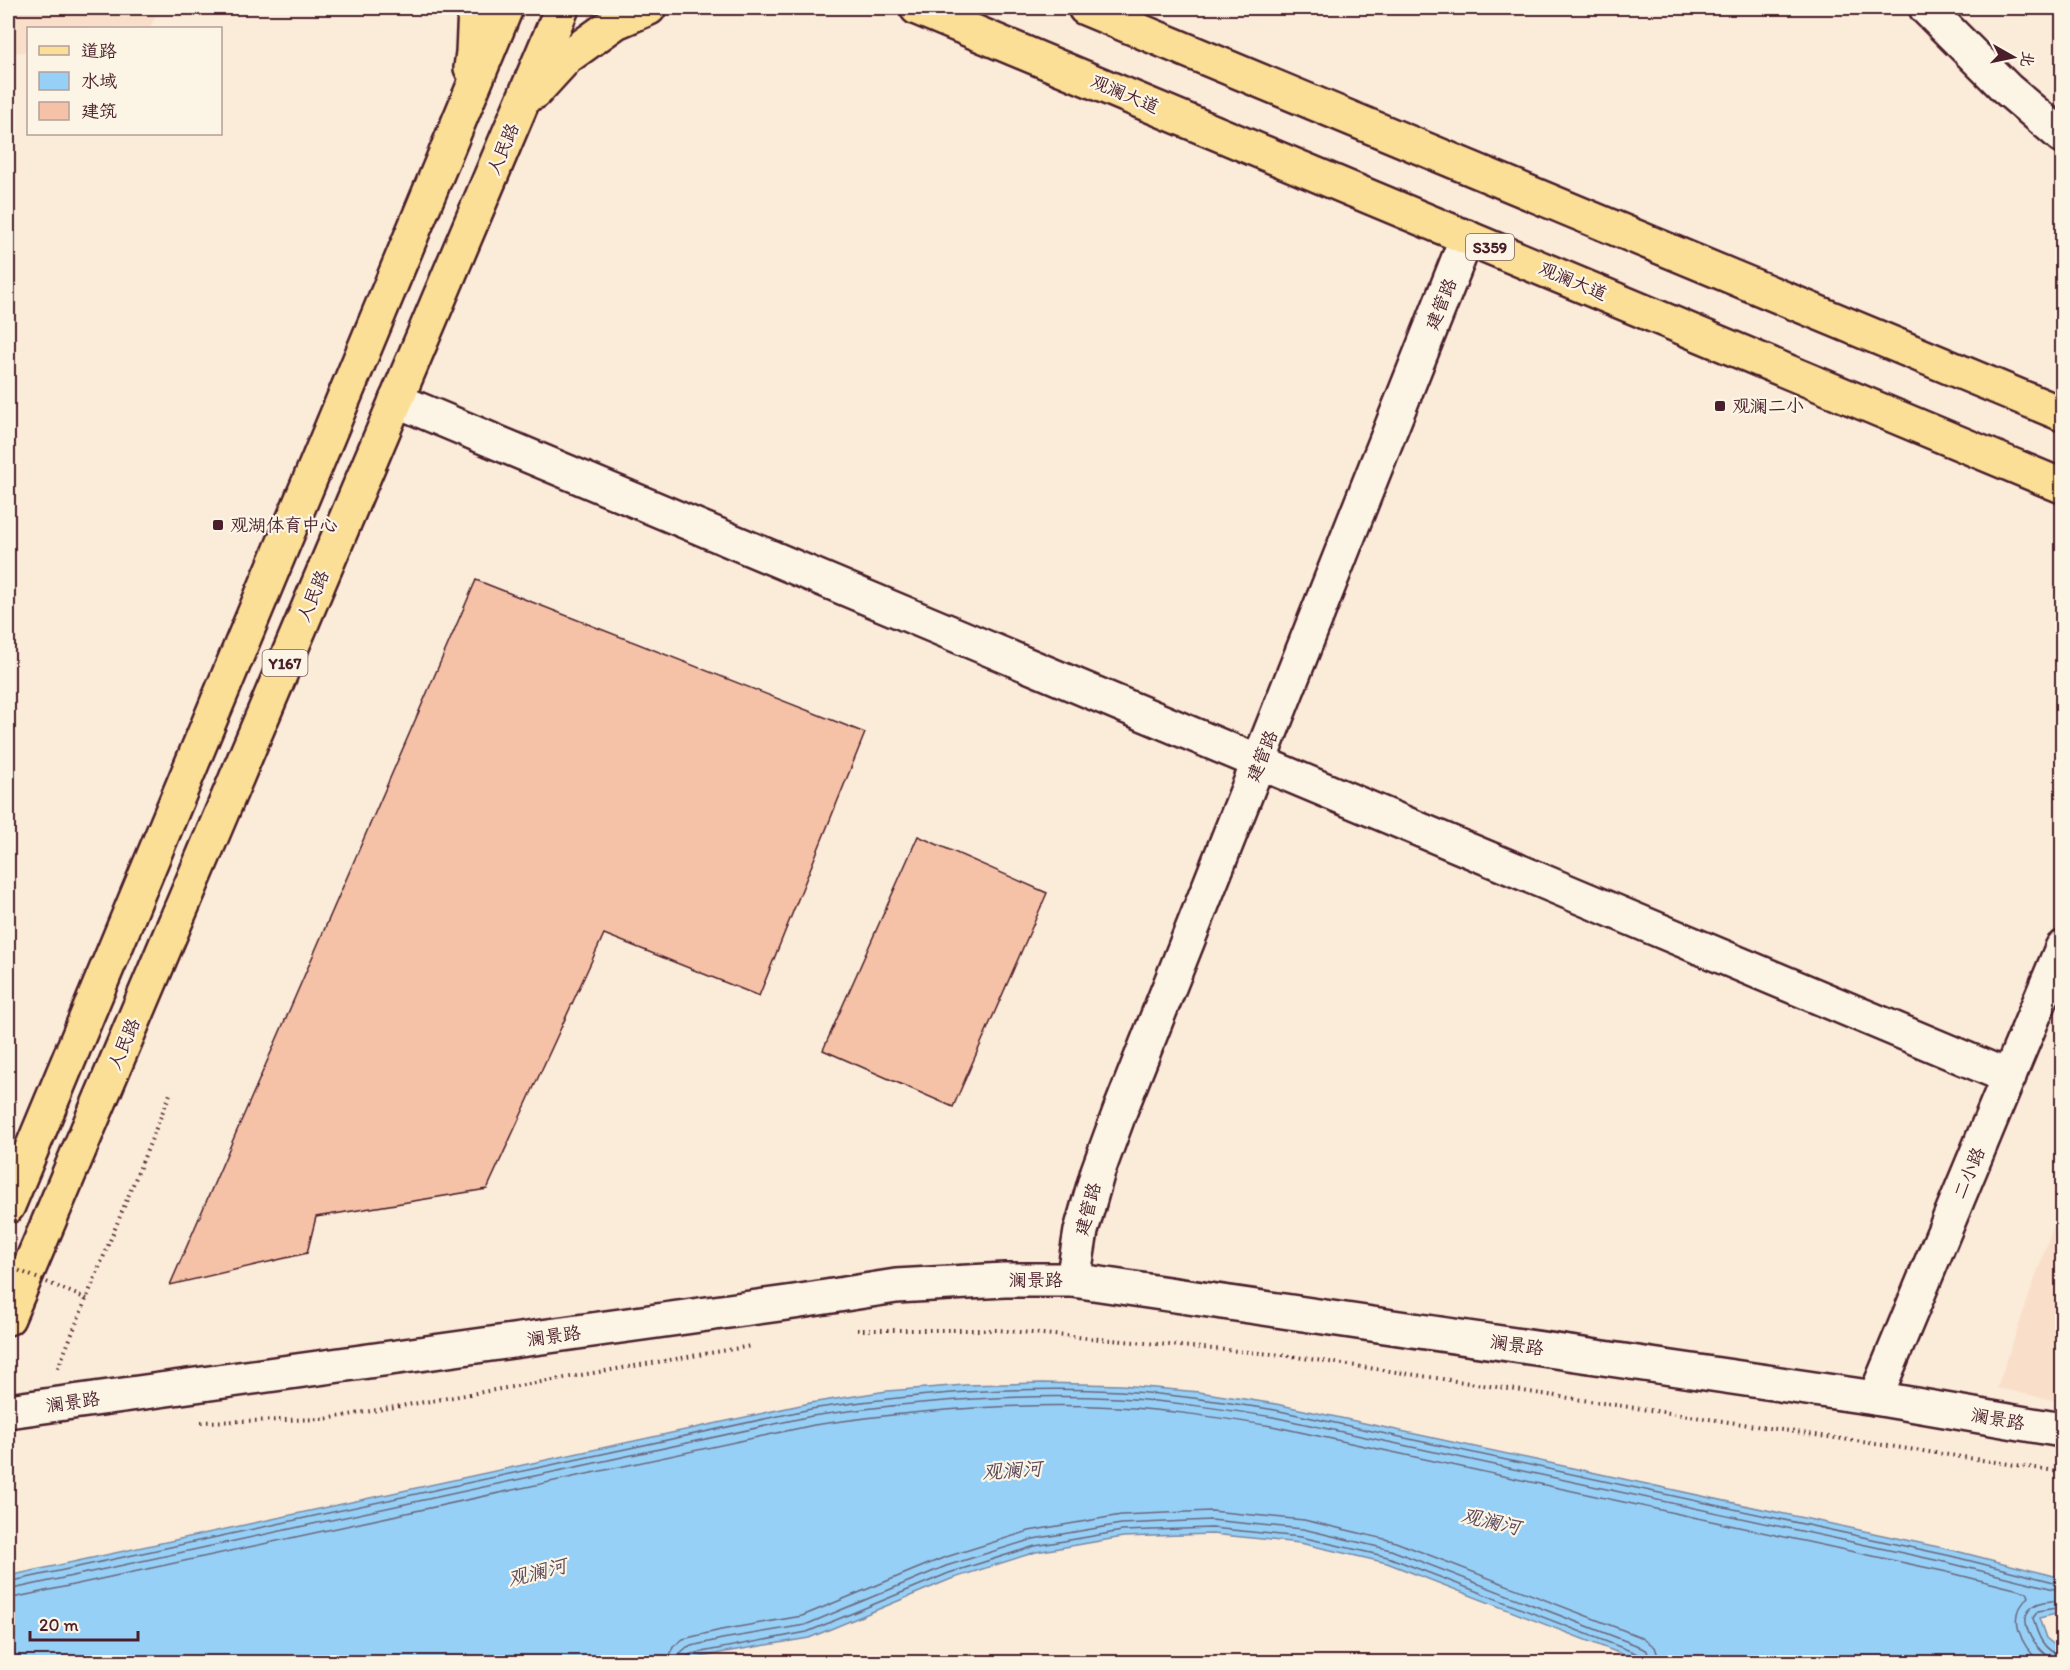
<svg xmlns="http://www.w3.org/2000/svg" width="2070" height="1670" font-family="Itim,'LXGW WenKai TC',sans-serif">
  <rect width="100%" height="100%" fill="#fbebd9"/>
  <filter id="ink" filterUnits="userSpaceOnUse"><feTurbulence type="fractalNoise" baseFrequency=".0167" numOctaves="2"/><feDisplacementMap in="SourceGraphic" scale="12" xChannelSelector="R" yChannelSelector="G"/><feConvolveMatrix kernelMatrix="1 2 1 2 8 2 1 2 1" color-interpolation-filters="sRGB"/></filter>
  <g filter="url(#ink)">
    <g fill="#f9dfca">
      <path d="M8,8H159L150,28H28V52L8,53Z"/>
      <path d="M2062,1201V1402L1997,1388Z"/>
    </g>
    <path fill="#97d0f6" stroke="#7889a5" stroke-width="1.5" d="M1043,1383L1121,1385L1199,1392L1276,1404L1952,1550L2062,1578V1615L2056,1614L2039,1618L2046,1638L2062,1651V1662H1642L1387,1563L1300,1543L1212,1534L1123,1537L1036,1552L951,1579L809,1638L725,1652L679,1662H8V1576L810,1403L887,1391L965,1385Z"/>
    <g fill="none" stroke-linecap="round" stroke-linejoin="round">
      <g stroke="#69667c" stroke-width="1.5">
        <path d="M8,1582L811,1409C914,1394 1017,1385 1120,1391C1172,1394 1223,1402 1275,1410L1951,1556L2062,1584"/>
        <path d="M8,1590L812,1416C914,1401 1016,1393 1118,1398C1170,1401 1222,1409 1273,1417L1949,1563L2062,1591"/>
        <path d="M8,1599L814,1425C915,1410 1016,1402 1118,1407C1170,1410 1221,1418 1272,1426L1947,1572L2027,1592L2029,1597C2006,1615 2021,1647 2041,1662"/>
        <path d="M2062,1609L2056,1608L2038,1611L2033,1618C2037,1634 2044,1653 2062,1655"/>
        <path d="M668,1662L673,1647L683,1639L721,1630L802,1616L943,1558L1029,1531L1121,1515L1211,1511L1304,1520L1393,1541L1641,1637L1655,1647L1660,1662"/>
        <path d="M677,1662L679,1654L687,1647L722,1639L805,1625L946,1566L1033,1539L1121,1524L1211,1520L1303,1529L1391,1550L1636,1645L1647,1651L1651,1662"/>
        <path d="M685,1662L686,1657L691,1654L807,1632L949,1573L1035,1546L1122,1531L1212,1528L1301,1537L1388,1557L1633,1652L1641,1656L1643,1662"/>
        <path d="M2058,1662C2036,1655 2006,1610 2044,1602C2050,1601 2056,1600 2062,1601"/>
      </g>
    </g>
    <g fill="#f5c2a7" stroke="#4a1f2b" stroke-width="1.5">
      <path d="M476,580L865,733L759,996L604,934L487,1189L316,1217L307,1253L170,1285Z"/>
      <path d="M918,836L1047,893L953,1107L823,1050Z"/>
    </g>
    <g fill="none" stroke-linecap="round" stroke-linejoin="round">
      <g stroke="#4a1f2b" stroke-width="38">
        <g id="minor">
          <path d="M1926,8L2007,89L2062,136"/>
          <path d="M396,400L2009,1077"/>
          <path d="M1073,1280L1081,1231L1098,1171L1120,1111L1467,237"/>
          <path d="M1875,1398L2062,948"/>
          <path d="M8,1411L794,1302L896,1286L1005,1280H1073L1875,1398L2062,1430"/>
        </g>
      </g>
      <g stroke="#4a1f2b" stroke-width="38">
        <g id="major">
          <path d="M917,8L2062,486"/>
          <path d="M1085,8L2062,414"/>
          <path d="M471,68L473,52L475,8"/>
          <path d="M535,92L567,57L616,22L649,8"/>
          <path d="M8,1206L506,8"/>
          <path d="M8,1318L562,8"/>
        </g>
      </g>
      <g stroke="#4a1f2b" stroke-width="4" stroke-dasharray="1.5 4.5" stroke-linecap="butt">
        <path d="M857,1330H997L1283,1355L2062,1472"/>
        <path d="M58,1368L170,1094"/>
        <path d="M201,1422L325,1419L751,1346"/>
      </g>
      <use href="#minor" stroke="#fcf5e5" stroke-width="33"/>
      <use href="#major" stroke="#fbdf96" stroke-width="33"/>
      <path stroke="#4a1f2b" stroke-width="4" stroke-dasharray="1.5 4.5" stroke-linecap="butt" d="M8,1266L87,1299"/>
    </g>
  </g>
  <g fill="#4a1f2b" stroke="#fcf5e5" stroke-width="2">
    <rect x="1714" y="400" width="12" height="12" rx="3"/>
    <rect x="212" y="519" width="12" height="12" rx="3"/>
  </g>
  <g text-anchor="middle" stroke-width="4.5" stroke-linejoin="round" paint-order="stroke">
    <g fill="#fcf5e5" stroke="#7f5f63" stroke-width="1.5">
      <rect x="1466" y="234" width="48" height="26" rx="4.5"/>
      <rect x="262.5" y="650" width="45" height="26" rx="4.5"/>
    </g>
    <g font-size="16" font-weight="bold" fill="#4a1f2b">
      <text x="1490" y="253">S359</text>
      <text x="285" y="669">Y167</text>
    </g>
    <g font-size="18" fill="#4a1f2b" stroke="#fcf5e5">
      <text transform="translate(1125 94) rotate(23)" y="6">观澜大道</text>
      <text transform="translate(503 149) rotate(-67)" y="6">人民路</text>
      <text transform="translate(1573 281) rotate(23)" y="6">观澜大道</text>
      <text transform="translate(1441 304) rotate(-68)" y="6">建管路</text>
      <text transform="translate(313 596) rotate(-67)" y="6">人民路</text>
      <text transform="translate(1262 756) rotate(-68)" y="6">建管路</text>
      <text transform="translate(124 1044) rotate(-67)" y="6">人民路</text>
      <text transform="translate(1969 1173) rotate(-67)" y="6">二小路</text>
      <text transform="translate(1088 1209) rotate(-75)" y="6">建管路</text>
      <text x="1036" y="1286">澜景路</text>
      <text transform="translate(554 1336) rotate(-8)" y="6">澜景路</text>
      <text transform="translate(1517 1345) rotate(8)" y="6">澜景路</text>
      <text transform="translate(73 1402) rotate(-8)" y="6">澜景路</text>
      <text transform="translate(1998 1419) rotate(10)" y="6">澜景路</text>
    </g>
    <g font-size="18" fill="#4a1f2b" stroke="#fcf5e5" text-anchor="start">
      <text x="1732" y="412">观澜二小</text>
      <text x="230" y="531">观湖体育中心</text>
    </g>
    <g font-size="20" font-style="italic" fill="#5d4b5e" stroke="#fcf5e5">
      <text transform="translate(1012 1470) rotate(-4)" y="7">观澜河</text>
      <text transform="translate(1491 1521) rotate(13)" y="7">观澜河</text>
      <text transform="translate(537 1572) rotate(-14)" y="7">观澜河</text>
    </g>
  </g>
  <rect width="2070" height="1670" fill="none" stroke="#fcf5e5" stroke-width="30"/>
  <rect x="15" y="15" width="2040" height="1640" fill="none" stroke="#4a1f2b" stroke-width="2" filter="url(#ink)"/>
  <rect x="27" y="27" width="195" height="108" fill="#fcf5e5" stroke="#b59f9b" stroke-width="1.5"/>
  <rect x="39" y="46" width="30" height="9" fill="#fbdf96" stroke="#b59f9b" stroke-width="1.5"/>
  <text x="81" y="57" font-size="18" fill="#4a1f2b">道路</text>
  <rect x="39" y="72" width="30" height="18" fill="#97d0f6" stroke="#b59f9b" stroke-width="1.5"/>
  <text x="81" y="87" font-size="18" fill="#4a1f2b">水域</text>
  <rect x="39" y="102" width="30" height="18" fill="#f5c2a7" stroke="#b59f9b" stroke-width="1.5"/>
  <text x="81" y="117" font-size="18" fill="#4a1f2b">建筑</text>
  <g transform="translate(2013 57) rotate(99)" stroke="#fcf5e5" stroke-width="4.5" paint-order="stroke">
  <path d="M0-4.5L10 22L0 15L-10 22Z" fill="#4a1f2b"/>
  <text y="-9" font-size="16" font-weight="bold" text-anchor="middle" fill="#4a1f2b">北</text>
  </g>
  <path d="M30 1631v9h108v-9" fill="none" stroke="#4a1f2b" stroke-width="3"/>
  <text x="39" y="1631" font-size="18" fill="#4a1f2b" stroke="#fcf5e5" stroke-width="4.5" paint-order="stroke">20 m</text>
</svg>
